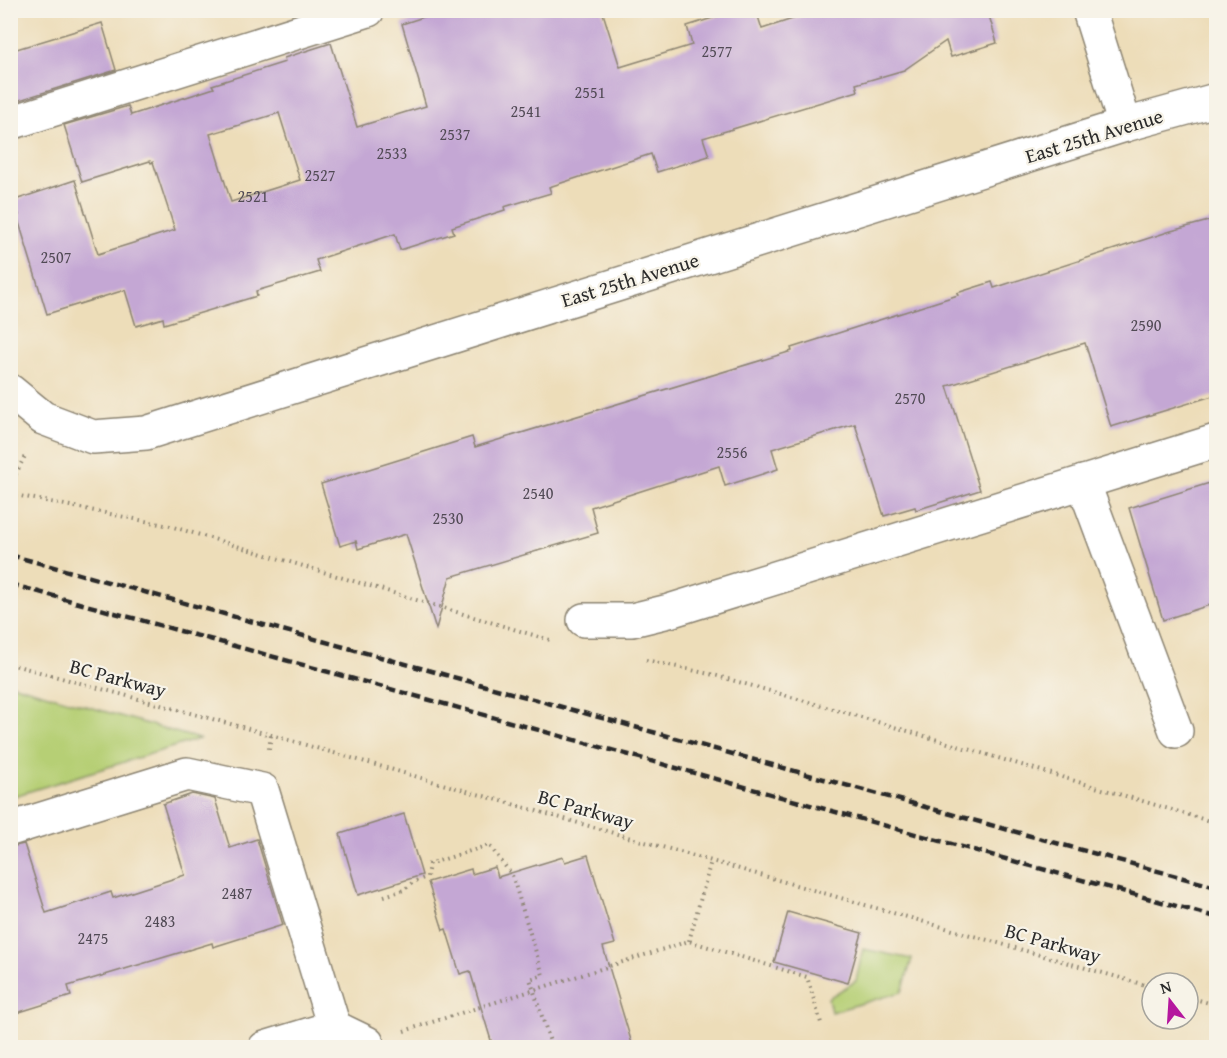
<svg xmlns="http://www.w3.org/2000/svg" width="1227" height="1058" font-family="'Gentium Book Plus',serif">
  <rect width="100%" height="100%" fill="#f7f3e8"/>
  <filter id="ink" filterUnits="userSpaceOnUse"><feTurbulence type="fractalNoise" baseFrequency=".0167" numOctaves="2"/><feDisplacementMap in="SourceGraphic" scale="12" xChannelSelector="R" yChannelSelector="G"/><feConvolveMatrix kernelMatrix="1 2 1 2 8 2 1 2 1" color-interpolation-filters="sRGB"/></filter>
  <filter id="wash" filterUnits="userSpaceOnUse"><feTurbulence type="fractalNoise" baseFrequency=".008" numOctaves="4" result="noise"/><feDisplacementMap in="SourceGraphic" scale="24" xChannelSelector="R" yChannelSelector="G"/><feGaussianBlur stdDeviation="1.35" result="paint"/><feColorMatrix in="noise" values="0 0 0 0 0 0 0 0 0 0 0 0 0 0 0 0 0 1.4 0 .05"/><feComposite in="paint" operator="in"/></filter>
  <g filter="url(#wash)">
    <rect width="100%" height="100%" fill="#edddb9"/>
    <g fill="#b6cf75" stroke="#707d50" stroke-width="1.5">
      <path d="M11,684L199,739L11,797Z"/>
      <path d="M863,949L912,959L902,992L831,1012L828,998L856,981Z"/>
    </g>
    <g id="blocks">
      <g fill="#c4a7d4" fill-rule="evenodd">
        <path d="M445,10H602L620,67L692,45L687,26L738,10H756L762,29L820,10H990L988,12L997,43L951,57L946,41L904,70L856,84L858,91L703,138L709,156L657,172L651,154L549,187L551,193L504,207L505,210L452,227L454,233L400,250L395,234L316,260L320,272L256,291L257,296L164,324L163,318L136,326L125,290L47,314L17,216L19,215L15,200L75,180L98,254L175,230L153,162L151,163L150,161L82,182L64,125L128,106L131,115L214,88L212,85L285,62L284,58L331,43L357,127L426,106L402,24ZM279,113L300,180L231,202L210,134Z"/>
        <path d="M102,23L116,70L10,103V51Z"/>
        <path d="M1216,219V395L1111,427L1085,343L947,386L980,490L916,510L915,507L884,516L855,424L772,449L778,469L725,486L719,466L591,507L598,533L450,577L436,629L406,534L358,549L356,541L340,546L321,484L472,437L475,447L792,351L791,348L958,295L957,293L992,282L994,288L1171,231Z"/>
        <path d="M1216,481V603L1163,620L1129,508Z"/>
        <path d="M192,794L215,799L230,848L257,839L283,925L213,947L212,943L68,986L71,996L10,1015V847L24,844L46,913L111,892L113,898L185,875L163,804Z"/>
        <path d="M404,814L422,875L358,895L340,834Z"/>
        <path d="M588,855L615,944L603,947L633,1047H493L470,971L460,974L446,929L443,930L428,882L471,869L472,874L495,867L498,877L563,857L565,862Z"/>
        <path d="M788,912L862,933L848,983L774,962Z"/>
      </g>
    </g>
  </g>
  <g filter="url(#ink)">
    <use href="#blocks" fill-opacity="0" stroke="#8c8472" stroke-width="1.5"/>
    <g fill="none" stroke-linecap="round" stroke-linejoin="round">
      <g stroke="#8c8472" stroke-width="36">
        <g id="minor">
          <path d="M1089,10L1125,125"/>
          <path d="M10,123L368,10"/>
          <path d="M10,391L43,418L93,437L146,433L1125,125L1216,100"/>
          <path d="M1083,482L1176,731"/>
          <path d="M584,620H632L669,611L1216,441"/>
          <path d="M10,829L187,774L262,790L334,1027"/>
          <path d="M265,1048L334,1027L367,1043L368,1048"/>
        </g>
      </g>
      <g stroke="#8c8472" stroke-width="4" stroke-dasharray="1.5 4.5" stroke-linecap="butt">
        <path d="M10,485L26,454"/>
        <path d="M10,494L170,526L550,640"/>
        <path d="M646,660L714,675L854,715L1216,823"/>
        <path d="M10,664L271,735L1152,987"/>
        <path d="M269,749L271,735"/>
        <path d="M384,896L404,890L413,882L427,877L429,864L489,845L512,875L543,975L530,979L552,1048"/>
        <path d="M689,941L711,861"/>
        <path d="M1188,997L1216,1005"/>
        <path d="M404,1031L689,941L807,977L821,1023"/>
        <path d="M816,1048L833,1043"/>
      </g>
      <use href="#minor" stroke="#fff" stroke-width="33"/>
      <g stroke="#2b2b2b" stroke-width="4.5" stroke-dasharray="9 4.5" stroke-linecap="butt">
        <path d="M10,555L1216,887"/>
        <path d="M10,584L1216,917"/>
      </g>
    </g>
  </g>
  <g text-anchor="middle" stroke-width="4.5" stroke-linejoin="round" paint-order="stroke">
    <g font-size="16" fill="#514a55">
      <text x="717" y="57">2577</text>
      <text x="590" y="98">2551</text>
      <text x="526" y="117">2541</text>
      <text x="455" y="140">2537</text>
      <text x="392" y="159">2533</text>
      <text x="320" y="181">2527</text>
      <text x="253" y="202">2521</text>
      <text x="56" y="263">2507</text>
      <text x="1146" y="331">2590</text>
      <text x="910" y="404">2570</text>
      <text x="732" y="458">2556</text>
      <text x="538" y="499">2540</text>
      <text x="448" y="524">2530</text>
      <text x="237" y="899">2487</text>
      <text x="160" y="927">2483</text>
      <text x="93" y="944">2475</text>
    </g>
    <g font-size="20" fill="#2b2b2b" stroke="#f7f3e8">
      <text transform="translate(1094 136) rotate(-17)" y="7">East 25th Avenue</text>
      <text transform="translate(630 280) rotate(-17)" y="7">East 25th Avenue</text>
      <text transform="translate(118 678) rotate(15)" y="7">BC Parkway</text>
      <text transform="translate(586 809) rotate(16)" y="7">BC Parkway</text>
      <text transform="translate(1053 943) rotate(16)" y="7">BC Parkway</text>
    </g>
  </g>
  <rect width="1227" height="1058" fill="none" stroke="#f7f3e8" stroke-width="36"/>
  <g transform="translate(1170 1001) rotate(343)"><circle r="28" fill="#f7f3e8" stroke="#a5a39c" stroke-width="1.5"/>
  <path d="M0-4.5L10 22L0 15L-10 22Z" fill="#b5179e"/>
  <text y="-9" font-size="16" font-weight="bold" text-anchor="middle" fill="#2b2b2b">N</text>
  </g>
</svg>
